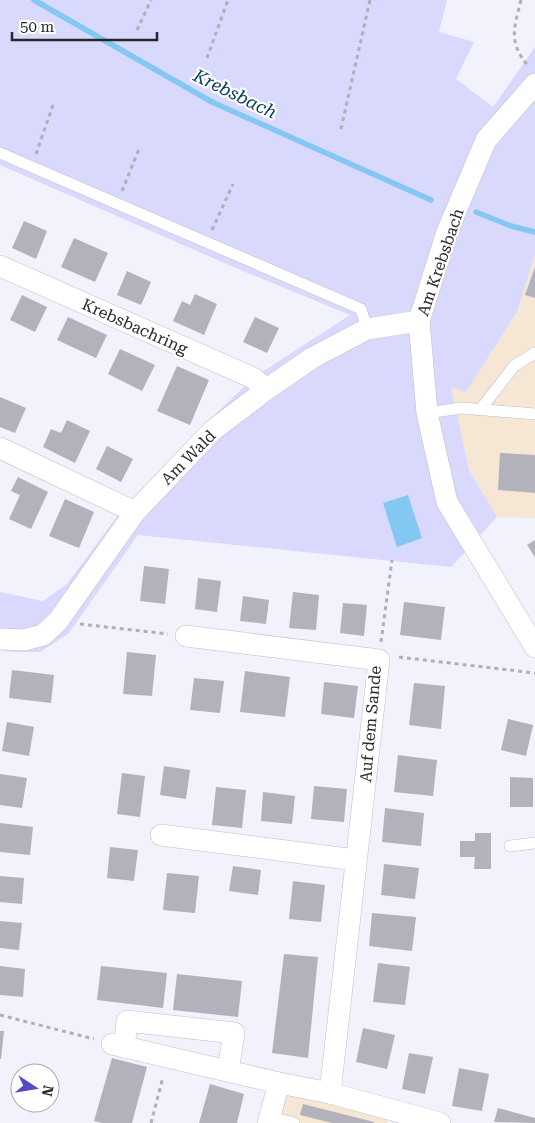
<svg xmlns="http://www.w3.org/2000/svg" width="535" height="1123" font-family="'Roboto Serif',serif">
  <rect width="100%" height="100%" fill="#f2f2fd"/>
  <g fill="#f5e7d3">
    <path d="M535,254V518L497,517L469,470L450,386L466,392L517,312Z"/>
    <path d="M279,1083L390,1110L387,1123H268Z"/>
  </g>
  <path fill="#d9d8fd" d="M0,0H447L439,32L474,42L456,79L493,107L535,47V254L517,312L466,392L451,387L469,470L497,517L451,567L138,535L68,634L40,652H13L0,650V592L43,601L67,584L124,507L194,435L253,378L350,315L238,269L0,165Z"/>
  <path fill="#83c8f2" d="M408,495L422,538L397,547L383,503Z"/>
  <g fill="none" stroke-linecap="round" stroke-linejoin="round">
    <g stroke="#83c8f2" stroke-width="5.5">
      <path d="M34,0L212,102L431,200"/>
      <path d="M476,212L511,226L535,232"/>
    </g>
  </g>
  <g fill="#b2b2bc">
    <path d="M24,221L47,231L36,259L12,248Z"/>
    <path d="M74,238L108,253L95,282L61,267Z"/>
    <path d="M535,267V298L525,295Z"/>
    <path d="M127,271L151,282L141,305L117,295Z"/>
    <path d="M195,294L217,304L204,335L173,321L182,301L190,305Z"/>
    <path d="M22,295L47,307L35,332L10,320Z"/>
    <path d="M68,317L107,335L96,358L57,340Z"/>
    <path d="M255,317L279,328L267,353L243,342Z"/>
    <path d="M120,349L155,365L142,391L108,374Z"/>
    <path d="M177,366L209,380L190,425L157,411Z"/>
    <path d="M0,397L26,408L15,433L0,427Z"/>
    <path d="M67,420L90,431L75,463L43,447L51,429L61,433Z"/>
    <path d="M107,446L133,459L121,482L96,469Z"/>
    <path d="M500,453L535,455V493L498,490Z"/>
    <path d="M18,477L48,492L31,529L9,519L20,495L11,491Z"/>
    <path d="M65,499L94,512L79,548L49,536Z"/>
    <path d="M535,540V557L527,545Z"/>
    <path d="M144,566L169,569L165,604L140,601Z"/>
    <path d="M198,578L221,581L217,612L195,609Z"/>
    <path d="M293,592L319,595L316,630L289,628Z"/>
    <path d="M243,596L269,600L266,624L240,621Z"/>
    <path d="M404,602L445,607L441,640L400,635Z"/>
    <path d="M343,603L367,605L364,636L340,633Z"/>
    <path d="M127,652L156,655L152,696L123,694Z"/>
    <path d="M12,670L54,675L51,703L9,698Z"/>
    <path d="M245,671L290,677L285,717L240,712Z"/>
    <path d="M194,678L224,681L220,713L190,710Z"/>
    <path d="M324,682L358,686L354,718L321,714Z"/>
    <path d="M414,683L445,686L441,729L409,725Z"/>
    <path d="M508,719L533,725L526,756L501,750Z"/>
    <path d="M7,722L34,727L29,756L2,751Z"/>
    <path d="M398,755L437,760L433,796L394,792Z"/>
    <path d="M164,766L190,770L186,799L160,795Z"/>
    <path d="M122,773L145,776L140,817L117,814Z"/>
    <path d="M0,774L27,778L22,808L0,805Z"/>
    <path d="M510,777L533,778V807H510Z"/>
    <path d="M314,786L347,789L344,822L311,819Z"/>
    <path d="M216,787L246,790L242,828L212,825Z"/>
    <path d="M263,792L295,796L292,824L261,821Z"/>
    <path d="M385,808L424,813L421,846L382,842Z"/>
    <path d="M0,823L33,827L30,855L0,852Z"/>
    <path d="M475,833H491V869H474L475,857H460V841H475Z"/>
    <path d="M110,847L138,850L134,881L107,878Z"/>
    <path d="M384,864L419,868L415,899L381,895Z"/>
    <path d="M233,866L261,870L258,895L229,891Z"/>
    <path d="M167,873L199,876L195,913L163,910Z"/>
    <path d="M0,876L24,878L22,904L0,902Z"/>
    <path d="M293,881L325,885L321,922L289,919Z"/>
    <path d="M372,913L416,917L412,951L369,946Z"/>
    <path d="M0,921L22,923L19,950L0,948Z"/>
    <path d="M284,954L318,957L308,1058L272,1053Z"/>
    <path d="M378,963L410,967L405,1005L373,1002Z"/>
    <path d="M0,966L25,969L23,997L0,995Z"/>
    <path d="M101,966L167,973L163,1008L97,1000Z"/>
    <path d="M177,974L242,981L238,1017L173,1010Z"/>
    <path d="M363,1028L395,1035L387,1069L356,1062Z"/>
    <path d="M0,1031H4L1,1059H0Z"/>
    <path d="M409,1053L433,1057L425,1094L402,1089Z"/>
    <path d="M112,1058L147,1067L132,1123H102L94,1121Z"/>
    <path d="M459,1068L489,1074L482,1111L452,1106Z"/>
    <path d="M210,1084L244,1094L237,1123H199Z"/>
    <path d="M303,1104L374,1122V1123H332L300,1115Z"/>
    <path d="M498,1108L535,1118V1123L494,1122Z"/>
  </g>
  <g fill="none" stroke-linecap="round" stroke-linejoin="round">
    <g stroke="#bfbfc9" stroke-width="12">
      <g id="lane">
        <path d="M0,153L361,309L367,329"/>
        <path d="M480,410L514,366L535,353"/>
        <path d="M427,413L461,408L535,414"/>
        <path d="M510,846L535,843"/>
        <path d="M270,1117L294,1123"/>
      </g>
    </g>
    <g stroke="#bfbfc9" stroke-width="22">
      <g id="street">
        <path d="M535,84L486,140L447,232L419,321L427,413L447,502L535,647"/>
        <path d="M0,266L253,378L267,389"/>
        <path d="M0,448L135,512"/>
        <path d="M186,636L379,660L330,1093"/>
        <path d="M0,639L24,640L43,635L58,621L135,512L212,431L267,389L312,358L367,329L419,321"/>
        <path d="M161,835L356,860"/>
        <path d="M112,1044L279,1083L330,1093L440,1123"/>
        <path d="M124,1047L127,1021L234,1033L228,1071"/>
        <path d="M268,1123L279,1083"/>
      </g>
    </g>
    <g stroke="#afafb8" stroke-width="3" stroke-dasharray="4 4" stroke-linecap="butt">
      <path d="M521,0C514,29 508,41 528,66"/>
      <path d="M137,30L151,0"/>
      <path d="M207,58L228,0"/>
      <path d="M341,129L370,0"/>
      <path d="M36,154L53,105"/>
      <path d="M122,191L139,149"/>
      <path d="M212,230L233,184"/>
      <path d="M80,624L168,634"/>
      <path d="M381,642L392,560"/>
      <path d="M399,657L535,673"/>
      <path d="M0,1015L94,1039"/>
      <path d="M151,1123L163,1077"/>
    </g>
    <use href="#lane" stroke="#fff" stroke-width="11"/>
    <use href="#street" stroke="#fff" stroke-width="21"/>
  </g>
  <g text-anchor="middle" stroke-width="4.5" stroke-linejoin="round" paint-order="stroke">
    <g font-size="16" fill="#28282c" stroke="#fff">
      <text transform="translate(440 262) rotate(-71)" y="6">Am Krebsbach</text>
      <text transform="translate(135 326) rotate(24)" y="6">Krebsbachring</text>
      <text transform="translate(188 457) rotate(-45)" y="6">Am Wald</text>
      <text transform="translate(370 724) rotate(-85)" y="6">Auf dem Sande</text>
    </g>
    <g font-size="18" font-style="italic" fill="#05405c" stroke="#fff">
      <text transform="translate(235 94) rotate(26)" y="6">Krebsbach</text>
    </g>
  </g>
  <g transform="translate(35 1088) rotate(102)"><circle r="24" fill="#ffffff" stroke="#a9a9ab"/>
  <path d="M0-4L9 19L0 12L-9 19Z" fill="#534bc3"/>
  <text y="-8" font-size="14" font-weight="bold" text-anchor="middle" fill="#28282c">N</text>
  </g>
  <path d="M12 32v8h145v-8" fill="none" stroke="#28282c" stroke-width="2.5"/>
  <text x="20" y="32" font-size="15" fill="#28282c" stroke="#ffffff" stroke-width="4" paint-order="stroke">50 m</text>
</svg>
